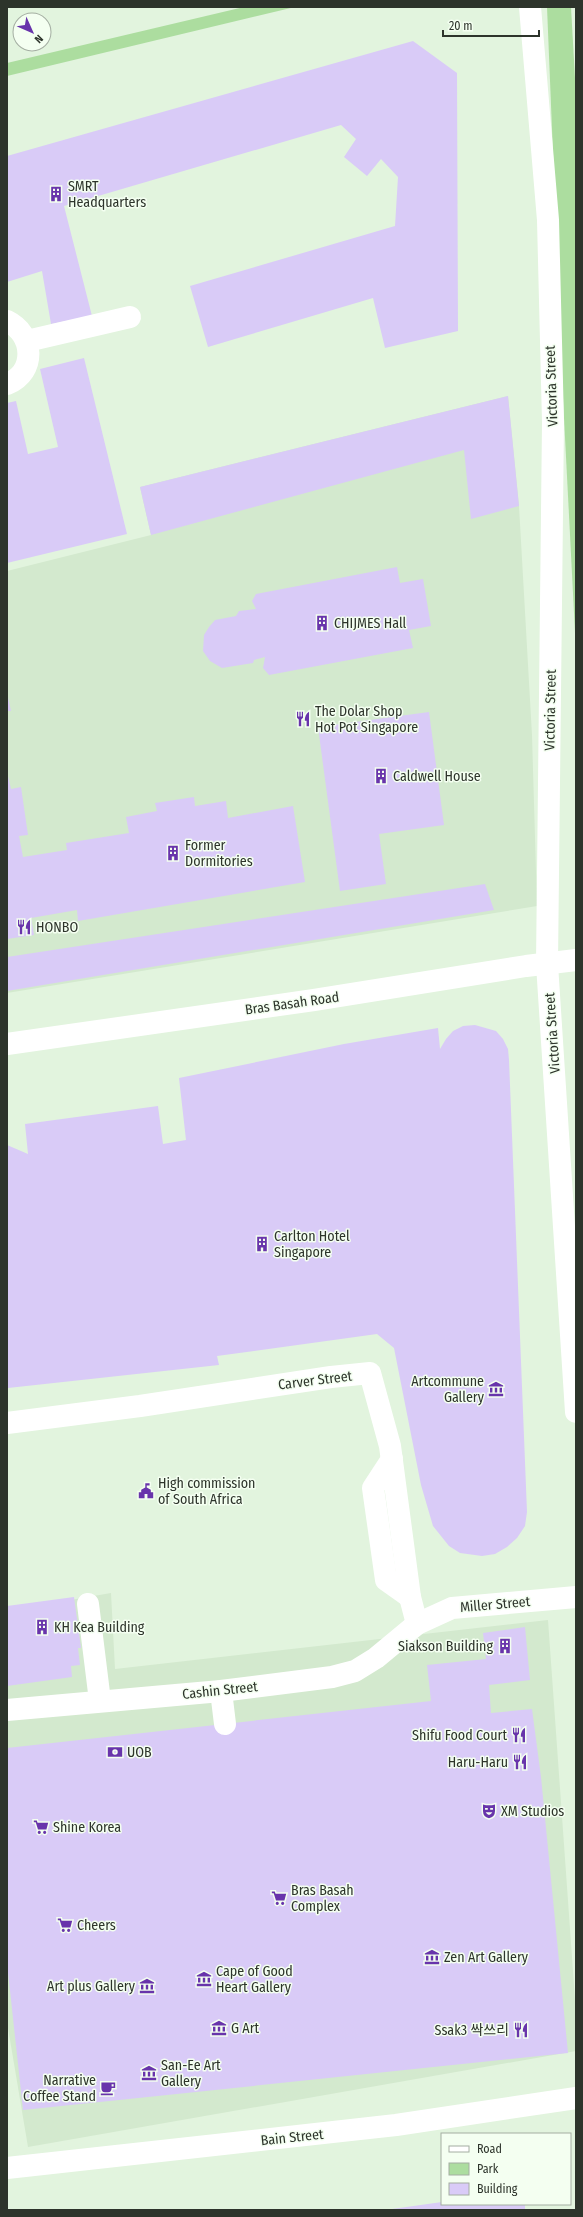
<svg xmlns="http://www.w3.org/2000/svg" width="583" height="2217" font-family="'Fira Sans Condensed','Noto Sans KR',sans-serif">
  <rect width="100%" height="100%" fill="#e2f4de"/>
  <g fill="#d3e9ce">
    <path d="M508,396L519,506L532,735L537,906L7,993V571L151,535L140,487Z"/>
    <path d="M111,1593L115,1669L548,1620L576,2013V2051L28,2147L7,2022V1611Z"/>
  </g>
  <g fill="#acdd9f">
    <path d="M244,7H295L7,76V63Z"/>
    <path d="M547,7H571L576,96V652L563,398Z"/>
  </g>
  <g fill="#d9cbf7">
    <path d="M413,41L457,73L458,331L385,348L373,298L208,347L190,286L395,226L398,177L381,159L367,176L344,157L356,139L341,125L64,206L92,316L51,324L42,271L7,282V156Z"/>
    <path d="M84,358L127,534L7,563V403L16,401L28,454L58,447L40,369Z"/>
    <path d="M508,396L519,506L471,519L464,450L151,535L140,487Z"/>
    <path d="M397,567L400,583L423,579L431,626L409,630L413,648L269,675L263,668L265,657L254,660L253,663L222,668L210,661L203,651L204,635L209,627L215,620L236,616L239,611L256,609L252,601L256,594Z"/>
    <path d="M7,693L11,711H7Z"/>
    <path d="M429,712L444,825L379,834L386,884L340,891L318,727Z"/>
    <path d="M7,772L11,789L21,787L28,835L19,836L23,857L67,850L66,843L129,833L126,817L157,811L155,803L194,797L195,806L226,801L228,818L293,806L305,882L78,921L77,910L31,918L34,935L7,939Z"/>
    <path d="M485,884L494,910L7,991V957Z"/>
    <path d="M475,1025L496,1031L503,1039L508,1049L509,1060L527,1512L525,1526L517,1538L507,1547L495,1554L482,1556L460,1553L449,1546L433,1526L421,1485L394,1348L377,1334L217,1356L219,1365L8,1388L7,1145L28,1154L25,1124L158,1106L163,1144L186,1140L179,1078L344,1044L438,1028L440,1049L446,1039L453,1031L463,1026Z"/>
    <path d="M74,1597L81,1648H78L80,1665L71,1666L72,1677L7,1686V1606Z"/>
    <path d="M525,1627L530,1680L489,1685L491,1713L532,1709L541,1777L568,2053L23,2110L7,1963V1748L431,1701L427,1665L486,1659L483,1633Z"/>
    <path d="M442,2202V2204H525V2210H385Z"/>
  </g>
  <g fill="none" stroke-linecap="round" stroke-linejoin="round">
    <g stroke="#fff" stroke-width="22">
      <path d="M7,321C34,334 37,372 7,384"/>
      <path d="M27,341L130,317"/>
      <path d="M7,1423L140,1406L331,1377L370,1373L390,1446L410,1597L417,1624"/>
      <path d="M392,1459L373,1488L386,1580L410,1597"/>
      <path d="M88,1604L100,1701"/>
      <path d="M221,1691L225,1724"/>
      <path d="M7,1710L221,1691L332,1677L355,1671L376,1658L417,1624L452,1608L576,1597"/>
      <path d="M7,2168L396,2125L576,2098"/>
    </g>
    <g stroke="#fff" stroke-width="22">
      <path d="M530,7L548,220L553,422L547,964L576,1412"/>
      <path d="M7,1044L314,1000L526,966L576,960"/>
    </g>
  </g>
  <defs>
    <g id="building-bare" transform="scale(1.2)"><path d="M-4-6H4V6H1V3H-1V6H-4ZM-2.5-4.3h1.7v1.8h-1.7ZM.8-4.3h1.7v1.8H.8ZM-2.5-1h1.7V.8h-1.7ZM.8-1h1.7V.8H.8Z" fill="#6834ab" stroke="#f4fff1" stroke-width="2.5" paint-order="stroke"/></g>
    <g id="restaurant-bare" transform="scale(1.2)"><path d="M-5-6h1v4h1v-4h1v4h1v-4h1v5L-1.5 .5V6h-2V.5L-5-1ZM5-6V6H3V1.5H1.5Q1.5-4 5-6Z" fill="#6834ab" stroke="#f4fff1" stroke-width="2.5" paint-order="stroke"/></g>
    <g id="museum-bare" transform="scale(1.2)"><path d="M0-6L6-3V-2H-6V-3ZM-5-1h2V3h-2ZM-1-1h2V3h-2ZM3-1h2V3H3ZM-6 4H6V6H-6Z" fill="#6834ab" stroke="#f4fff1" stroke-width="2.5" paint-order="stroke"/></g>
    <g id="civic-bare" transform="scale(1.2)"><path d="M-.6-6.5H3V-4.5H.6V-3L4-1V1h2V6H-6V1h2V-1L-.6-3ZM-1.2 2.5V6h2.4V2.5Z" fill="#6834ab" stroke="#f4fff1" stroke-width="2.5" paint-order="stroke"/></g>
    <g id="bank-bare" transform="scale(1.2)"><path d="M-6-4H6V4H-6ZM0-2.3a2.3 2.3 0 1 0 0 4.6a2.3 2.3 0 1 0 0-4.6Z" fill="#6834ab" stroke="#f4fff1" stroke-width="2.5" paint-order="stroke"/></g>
    <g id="theatre-bare" transform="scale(1.2)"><path d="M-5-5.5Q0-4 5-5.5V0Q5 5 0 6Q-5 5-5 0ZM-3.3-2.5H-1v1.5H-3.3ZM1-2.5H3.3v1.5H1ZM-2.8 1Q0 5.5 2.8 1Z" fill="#6834ab" stroke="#f4fff1" stroke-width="2.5" paint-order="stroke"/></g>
    <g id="supermarket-bare" transform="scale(1.2)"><path d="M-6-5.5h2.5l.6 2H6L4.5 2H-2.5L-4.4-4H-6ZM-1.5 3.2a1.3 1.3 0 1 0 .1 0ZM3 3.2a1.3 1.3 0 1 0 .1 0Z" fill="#6834ab" stroke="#f4fff1" stroke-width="2.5" paint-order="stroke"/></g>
    <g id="cafe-bare" transform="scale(1.2)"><path d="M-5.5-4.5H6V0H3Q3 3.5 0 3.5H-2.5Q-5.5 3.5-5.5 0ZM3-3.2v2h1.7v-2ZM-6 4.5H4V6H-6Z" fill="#6834ab" stroke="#f4fff1" stroke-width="2.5" paint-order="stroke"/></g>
  </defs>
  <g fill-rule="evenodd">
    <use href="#building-bare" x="56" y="194"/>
    <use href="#building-bare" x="322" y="623"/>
    <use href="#restaurant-bare" x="303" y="719"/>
    <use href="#building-bare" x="381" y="776"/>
    <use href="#building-bare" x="173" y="853"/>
    <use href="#restaurant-bare" x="24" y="927"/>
    <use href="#building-bare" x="262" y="1244"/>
    <use href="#museum-bare" x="496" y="1389"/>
    <use href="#civic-bare" x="146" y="1491"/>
    <use href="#building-bare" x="42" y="1627"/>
    <use href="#building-bare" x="505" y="1646"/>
    <use href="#restaurant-bare" x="519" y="1735"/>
    <use href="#bank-bare" x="115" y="1752"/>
    <use href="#restaurant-bare" x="520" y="1762"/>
    <use href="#theatre-bare" x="489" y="1811"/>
    <use href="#supermarket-bare" x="41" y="1827"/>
    <use href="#supermarket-bare" x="279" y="1898"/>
    <use href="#supermarket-bare" x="65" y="1925"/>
    <use href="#museum-bare" x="432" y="1957"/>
    <use href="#museum-bare" x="204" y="1979"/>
    <use href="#museum-bare" x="147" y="1986"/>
    <use href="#museum-bare" x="219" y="2028"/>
    <use href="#restaurant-bare" x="521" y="2030"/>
    <use href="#museum-bare" x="149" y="2073"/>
    <use href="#cafe-bare" x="108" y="2088"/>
  </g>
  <g text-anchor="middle" stroke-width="3" stroke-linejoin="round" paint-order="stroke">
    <g font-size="14" fill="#2d342b" stroke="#f4fff1" text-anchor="start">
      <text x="68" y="191">SMRT<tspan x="68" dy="16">Headquarters</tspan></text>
      <text x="334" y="628">CHIJMES Hall</text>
      <text x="315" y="716">The Dolar Shop<tspan x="315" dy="16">Hot Pot Singapore</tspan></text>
      <text x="393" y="781">Caldwell House</text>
      <text x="185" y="850">Former<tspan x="185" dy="16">Dormitories</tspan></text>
      <text x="36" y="932">HONBO</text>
      <text x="274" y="1241">Carlton Hotel<tspan x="274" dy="16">Singapore</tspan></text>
      <text x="484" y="1386" text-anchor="end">Artcommune<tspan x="484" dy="16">Gallery</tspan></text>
      <text x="158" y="1488">High commission<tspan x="158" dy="16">of South Africa</tspan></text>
      <text x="54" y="1632">KH Kea Building</text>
      <text x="493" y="1651" text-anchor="end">Siakson Building</text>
      <text x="507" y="1740" text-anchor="end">Shifu Food Court</text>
      <text x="127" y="1757">UOB</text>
      <text x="508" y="1767" text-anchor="end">Haru-Haru</text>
      <text x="501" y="1816">XM Studios</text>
      <text x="53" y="1832">Shine Korea</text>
      <text x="291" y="1895">Bras Basah<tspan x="291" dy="16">Complex</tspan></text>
      <text x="77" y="1930">Cheers</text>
      <text x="444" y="1962">Zen Art Gallery</text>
      <text x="216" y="1976">Cape of Good<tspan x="216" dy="16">Heart Gallery</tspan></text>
      <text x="135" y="1991" text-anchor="end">Art plus Gallery</text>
      <text x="231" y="2033">G Art</text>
      <text x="509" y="2035" text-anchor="end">Ssak3 싹쓰리</text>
      <text x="161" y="2070">San-Ee Art<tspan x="161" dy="16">Gallery</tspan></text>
      <text x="96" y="2085" text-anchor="end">Narrative<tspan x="96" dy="16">Coffee Stand</tspan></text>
    </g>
    <g font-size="14" fill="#2d342b" stroke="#f4fff1">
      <text transform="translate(551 386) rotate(-92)" y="5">Victoria Street</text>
      <text transform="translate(550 710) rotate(-89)" y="5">Victoria Street</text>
      <text transform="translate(292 1003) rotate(-8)" y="5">Bras Basah Road</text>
      <text transform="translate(552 1033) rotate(-94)" y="5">Victoria Street</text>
      <text transform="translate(315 1380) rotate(-7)" y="5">Carver Street</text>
      <text transform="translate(495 1604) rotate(-5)" y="5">Miller Street</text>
      <text transform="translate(220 1690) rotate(-6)" y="5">Cashin Street</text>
      <text transform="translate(292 2137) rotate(-6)" y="5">Bain Street</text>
    </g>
  </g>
  <rect width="583" height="2217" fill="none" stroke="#2d342b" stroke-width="16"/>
  <rect x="441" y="2133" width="130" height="72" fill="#f4fff1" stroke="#a4aea2"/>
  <rect x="449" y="2146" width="20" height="6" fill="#ffffff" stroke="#a4aea2"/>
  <text x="477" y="2153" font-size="12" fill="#2d342b">Road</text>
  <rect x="449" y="2163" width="20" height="12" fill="#acdd9f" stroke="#a4aea2"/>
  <text x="477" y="2173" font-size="12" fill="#2d342b">Park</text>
  <rect x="449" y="2183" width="20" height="12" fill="#d9cbf7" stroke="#a4aea2"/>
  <text x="477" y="2193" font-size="12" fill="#2d342b">Building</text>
  <g transform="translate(32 32) rotate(135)"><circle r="19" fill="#f4fff1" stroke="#a4aea2"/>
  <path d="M0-3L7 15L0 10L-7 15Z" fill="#6834ab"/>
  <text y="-6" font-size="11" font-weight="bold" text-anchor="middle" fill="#2d342b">N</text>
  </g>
  <path d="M443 30v6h96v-6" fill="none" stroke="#2d342b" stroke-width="2"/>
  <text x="449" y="30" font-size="12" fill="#2d342b" stroke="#f4fff1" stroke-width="3" paint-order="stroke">20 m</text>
</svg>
